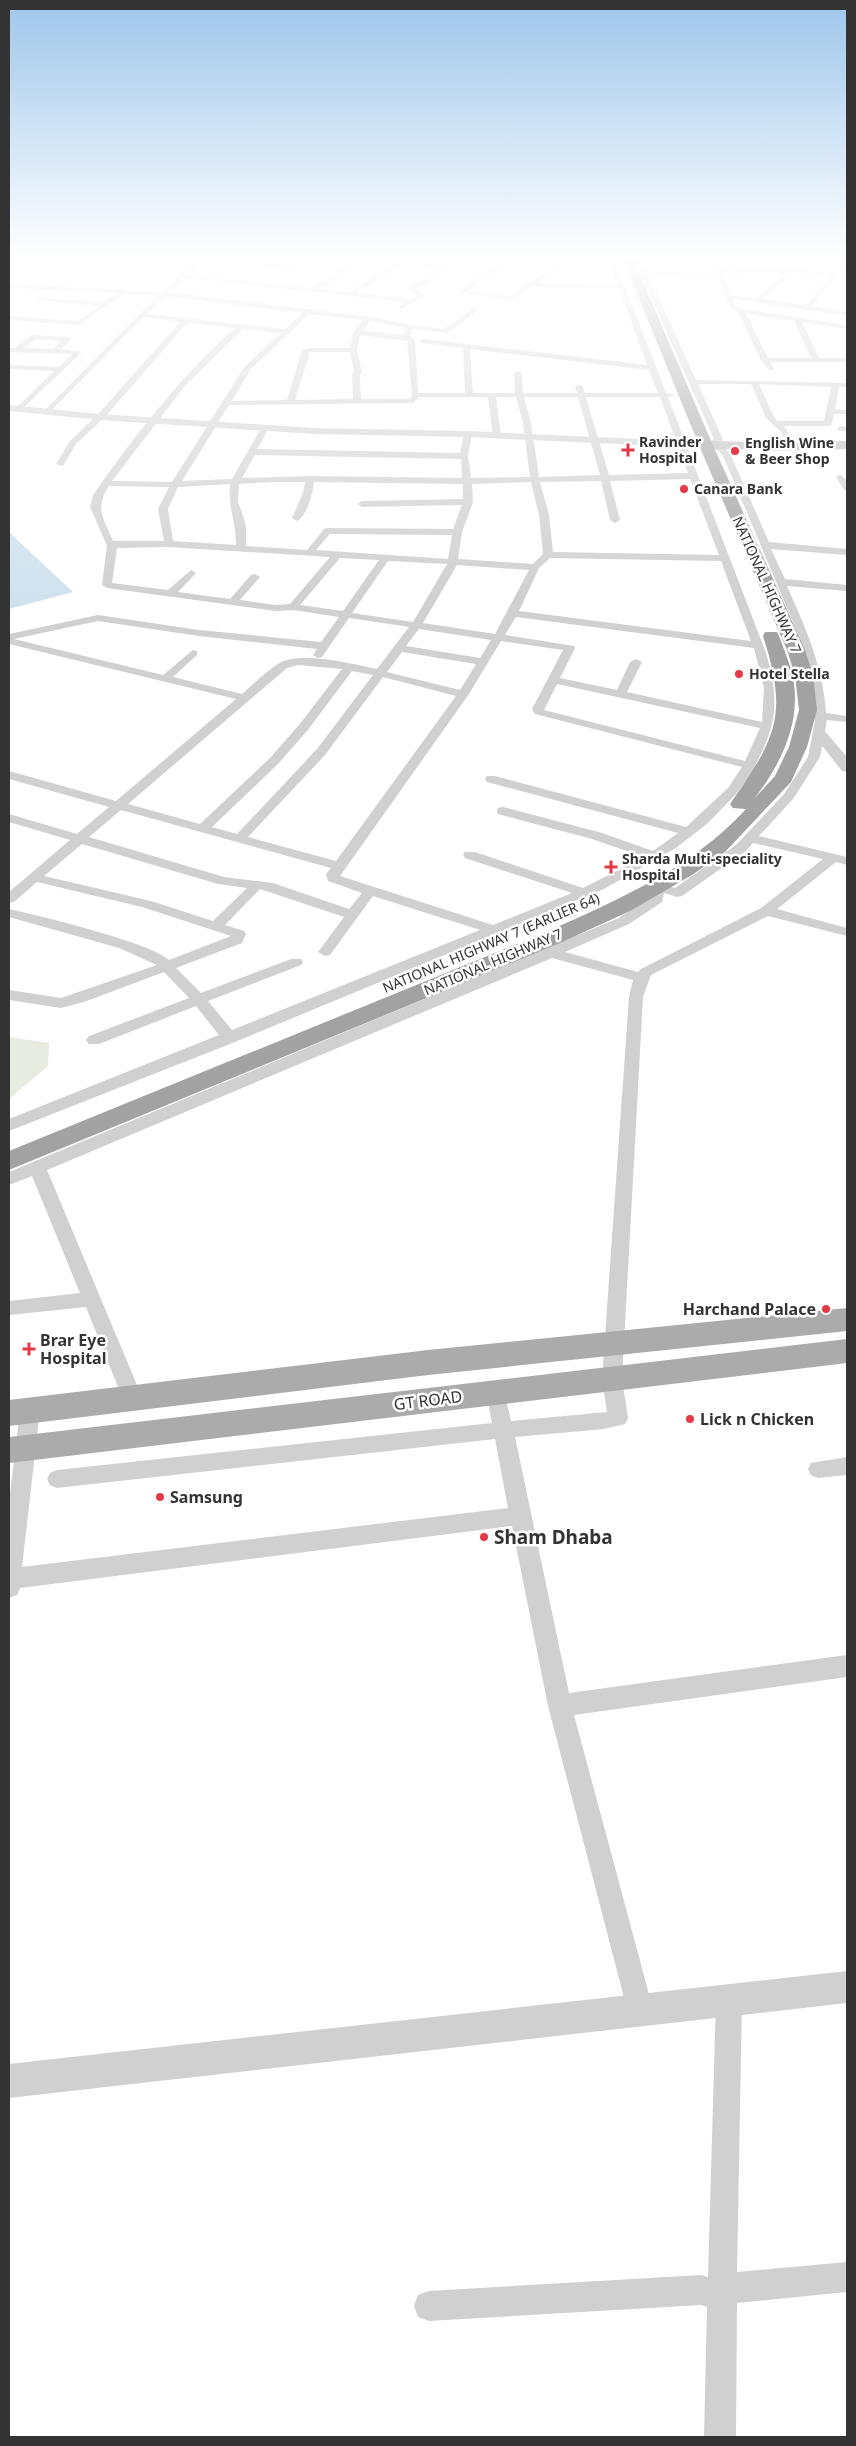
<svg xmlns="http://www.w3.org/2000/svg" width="856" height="2446" font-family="'Noto Sans',sans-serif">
  <rect width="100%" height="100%" fill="#fff"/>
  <path fill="#e6ecdf" d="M9,1037L49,1043L48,1066L9,1099Z"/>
  <path fill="#cfe2ee" d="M9,532L73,592L9,609Z"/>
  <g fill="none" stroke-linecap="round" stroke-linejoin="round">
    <g fill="#d0d0d0" fill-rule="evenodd">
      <path d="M30,254H38L9,273V268Z"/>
      <path d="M204,254H211L208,258L290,266L310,254H318L291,270L204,261L188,275L311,288L364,254L442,266L459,254H467L416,290L426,295L402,309L399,307L405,302L184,278L168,292L379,318L410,325L444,329L474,308H478V310L448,333L413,329L410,336L415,340L418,393H465L463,348L421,343V339H424L647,365L619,288L532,287L511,300L460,292L509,254H517L469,291L510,296L572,254H580L538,283L617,284L606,254H612L666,393L676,395L668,397L766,653C779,698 778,722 756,764L757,766L736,794L708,823L676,848L604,889L235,1042L9,1131V1119L219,1035L196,1006L99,1044H89L86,1040L89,1036L189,998L164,972L84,1002L61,1008L9,1000V990L61,998L157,965L119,948L9,917V909C37,915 152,943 169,960L231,936L142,907L37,882L14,902L9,903V892L70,840L9,822V814L77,834L109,807L9,779V771L116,801L236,699L9,644V634L98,615L199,630L321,642L339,617L293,610L276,611L107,588L102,585L107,546L90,507L93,495C135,435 180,377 235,328L187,323L105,417L76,444L63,466L56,464L70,441L99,413L180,322L143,317L48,414H45V410L158,295L124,294L79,325L9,320V316L78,321L99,306L35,300L38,298L104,302L116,293L9,288V284L161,292ZM365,259L395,263L349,292L319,289ZM402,264L438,269L409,289V291L418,295L411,299L357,293ZM165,296L302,313L285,329L147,314ZM309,314L363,320L353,333L350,348H309L302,350L287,400L232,401L251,369ZM370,321L406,328L403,335L363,331ZM243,329L281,333L245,366L172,482L112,481L184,387ZM360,335L407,341L412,395L410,399H361L360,375L362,372L357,350ZM470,349L649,370L658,393H585L582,385H579L575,387L577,393H523L522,373L518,371L514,373L515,393H473ZM310,352H350L354,372L352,375L353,399L295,400ZM419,397H488L493,436L497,439L501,436L496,397H516L523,423L530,477L471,478L468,456L472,434L468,431L464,434L460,453L257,449L269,428L265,425L261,428L232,479L182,481L229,405L413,403ZM524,397H578L600,475L539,477L531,423ZM586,397H660L688,473L609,475ZM255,455L461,459L462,478L310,476L242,478ZM690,479L719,555L553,552L549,515L540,482L601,481L610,520L615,523L620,520L610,481ZM273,482H305L303,493L292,518L297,521C307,516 313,493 314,482L463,484V499L362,501L357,504L362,507L462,505L453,529L327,528L324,529L307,550L246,546V526L238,501L239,484ZM531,482L539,515L543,554L533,564L458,559L462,532L473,502L472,484ZM230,484C228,507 236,522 236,545L173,541L168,509L178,487ZM109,486L169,487L158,509L164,541H113C104,519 94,508 109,486ZM330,534L452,535L448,559L316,550ZM169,547L330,557L290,604L276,605L240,600L260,577L255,574L251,575L230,599L178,592L196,573L191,570L168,590L112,583L117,548ZM340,558L379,560L343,611L300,605ZM550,558L721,561L751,641L519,611L539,568ZM388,561L447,564L413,622L352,613ZM457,565L529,570L495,634L423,623ZM516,617L754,648L764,688L762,722L627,692L642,662L636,659L630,662L617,690L560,678L575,648L574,646L505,635ZM349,618L409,627L377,669C354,664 298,650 278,664C265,672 254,684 242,694L173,677L197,655V651L193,650L163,675L14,639L98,621L199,636L317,649L313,655L318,658L322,657ZM419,629L491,640L480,658L406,646ZM501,641L563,650L532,709L535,714L742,767L728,788L686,827L495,776H487L485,779L487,782L678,833L653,851L602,833L503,807L498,808L497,811L498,814L592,839L644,857L583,888L475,852H465L463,855L465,858L572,893L493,925L340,876L469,694ZM402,652L476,664L460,690L387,672ZM298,665L342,669L299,725L270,758L200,824L128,804L287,668ZM352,671L373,675L317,749L237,834L212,827L278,764L307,731ZM383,677L456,696L336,861L248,837L325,755ZM557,684L760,728L745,761L544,710ZM121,810L331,868L326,874L328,881L362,893L349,909L273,883L224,877L89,837ZM82,844L218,884L247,888L213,921L151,901L44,876ZM260,889L344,917L318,952L325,956L330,955L373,896L480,930L232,1030L208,1001L301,965L303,962L301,959H291L201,993L176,968L242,943L246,934L244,931L225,925Z"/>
      <path d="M632,254H638L648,271L715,270L713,254H719L722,270L788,269L794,265L797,267L795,269L834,272L841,266L844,268L841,273H847V277L837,276L811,306L847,312V316L733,299L736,306L743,309L847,325V329L802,322L819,358H847V362H770L774,369L770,371L761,360L738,312L730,307L717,274L649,275L696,380L847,383V387H839L835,409L847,410V414H834L831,426H784L797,446L793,449L790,448L781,432L766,418L751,384H698L723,440L715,445L725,447L732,458L769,542L847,549V555L771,549L785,579L847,585V591L787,586C806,629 823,666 826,713L847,716V722L827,720L820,757L793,799L759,836L847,857V865L836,862L777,909L847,928V936L768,916L651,975L643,997L622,1379L628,1418L625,1424L604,1429L515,1437L569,1693L847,1655V1677L574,1715L653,2009L649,2018L640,2022L631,2018L627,2009L548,1706L512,1526L20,1588L17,1595L9,1598V1502L20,1410L23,1404L30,1402L37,1404L40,1410L22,1567L508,1508L495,1439L57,1488L50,1485L47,1479L50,1473L57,1470L492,1423L486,1392L489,1386L496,1384L503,1386L511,1421L607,1412L602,1379L629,997L633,980L552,958L47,1170L142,1397L139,1403L132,1405L125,1403L122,1397L86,1307L9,1315V1301L80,1293L32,1176L9,1185V1172L619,918L650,897L652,884L657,883L675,888L736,845L784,794L808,757L815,721L813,685L800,639L724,458L719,451L702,445L714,439ZM784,273L756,298L731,295L723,274ZM791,273L831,276L805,305L763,299ZM746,314L794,321L811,358H768ZM759,384L831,387L824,421H778L774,417ZM753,843L823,859L761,908L641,969L638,972L565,952L629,924L662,902L664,893L677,897L682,896L746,851Z"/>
      <path d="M31,335L70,337V341L61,349L82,352L20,411H17V407L54,371L9,369V365L59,367L72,354L9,352V348H15ZM36,339L61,341L53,349L24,348Z"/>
      <path d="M841,426L847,427V431H838V427Z"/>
      <path d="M840,474L847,481V491L844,490L836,477Z"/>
      <path d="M847,1457V1475L818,1478L811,1475L808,1469L811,1463Z"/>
      <path d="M729,1986L738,1990L742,1999L737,2272L847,2262V2292L737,2303L736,2437H704L707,2307L701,2305L429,2321L418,2317L414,2306L418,2295L429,2291L701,2275L708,2277L716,1999L720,1990Z"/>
    </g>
    <g fill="#d0d0d0" fill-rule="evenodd">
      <path d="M715,254L847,258V262L719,256Z"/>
      <path d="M9,405L100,414L313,428L468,431L681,441L686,444L681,447L468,437L313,434L100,420L9,411Z"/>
      <path d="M819,729L824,730L847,757V772L842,771L812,733Z"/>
      <path d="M847,1971V2003L9,2098V2064Z"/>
    </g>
    <path fill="#bdbdbd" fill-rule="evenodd" d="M681,440L776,443L847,441V449L776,451L677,447L675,444Z"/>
    <g fill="#ababab" fill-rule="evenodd">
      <path d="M847,1308V1331L428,1375L9,1426V1400L428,1350Z"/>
      <path d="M847,1339V1363L9,1463V1437Z"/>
    </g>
    <path fill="#a2a2a2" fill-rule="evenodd" d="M621,254H631L712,443L805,650L813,675L817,710L807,747L791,782L725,852L692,875L630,911L560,943L9,1170V1151L544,933C617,900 691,869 746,809L733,808L730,804C776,738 789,716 763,636L765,632H777L779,636C785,652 792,668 794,684C800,726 779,767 754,799L775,776L789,747L799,710L795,675L787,650L698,443Z"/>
  </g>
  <linearGradient id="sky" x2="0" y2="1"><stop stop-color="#9ec6ea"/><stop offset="0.43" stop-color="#fff"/><stop offset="1" stop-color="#fff" stop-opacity="0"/></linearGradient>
  <rect width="856" height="597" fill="url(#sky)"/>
  <g fill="#e63946" stroke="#fff" stroke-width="2">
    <path d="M625.5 442.5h5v5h5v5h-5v5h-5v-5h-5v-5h5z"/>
    <circle cx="735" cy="451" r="5"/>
    <circle cx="684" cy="489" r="5"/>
    <circle cx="739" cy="674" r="5"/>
    <path d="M608.5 859.5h5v5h5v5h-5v5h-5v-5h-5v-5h5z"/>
    <circle cx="826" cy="1309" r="5"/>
    <path d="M26.5 1341.5h5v5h5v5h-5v5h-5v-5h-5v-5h5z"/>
    <circle cx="690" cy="1419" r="5"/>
    <circle cx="160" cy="1497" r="5"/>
    <circle cx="484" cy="1537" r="5"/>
  </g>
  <g text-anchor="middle" stroke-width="5" stroke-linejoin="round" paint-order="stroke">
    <g font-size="14" font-weight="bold" fill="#333" stroke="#fff" text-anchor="start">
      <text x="639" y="447">Ravinder<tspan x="639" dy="16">Hospital</tspan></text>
      <text x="745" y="448">English Wine<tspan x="745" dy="16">&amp; Beer Shop</tspan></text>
      <text x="694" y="494">Canara Bank</text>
      <text x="749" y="679">Hotel Stella</text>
      <text x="622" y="864">Sharda Multi-speciality<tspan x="622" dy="16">Hospital</tspan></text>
    </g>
    <g font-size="14" fill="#333" stroke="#fff">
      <text transform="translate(767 585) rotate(66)" y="5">NATIONAL HIGHWAY 7</text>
      <text transform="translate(491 943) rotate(-23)" y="5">NATIONAL HIGHWAY 7 (EARLIER 64)</text>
      <text transform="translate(493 962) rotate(-23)" y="5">NATIONAL HIGHWAY 7</text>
    </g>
    <g font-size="16" font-weight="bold" fill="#333" stroke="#fff" text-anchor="start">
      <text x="816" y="1315" text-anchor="end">Harchand Palace</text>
      <text x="40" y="1346">Brar Eye<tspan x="40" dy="18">Hospital</tspan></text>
      <text x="700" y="1425">Lick n Chicken</text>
      <text x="170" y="1503">Samsung</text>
    </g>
    <g font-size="16" fill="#333" stroke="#fff">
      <text transform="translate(428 1400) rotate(-7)" y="6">GT ROAD</text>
    </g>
    <g font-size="19" font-weight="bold" fill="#333" stroke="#fff" text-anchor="start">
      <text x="494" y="1544">Sham Dhaba</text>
    </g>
  </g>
  <rect width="856" height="2446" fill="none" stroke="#333333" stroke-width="20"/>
</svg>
